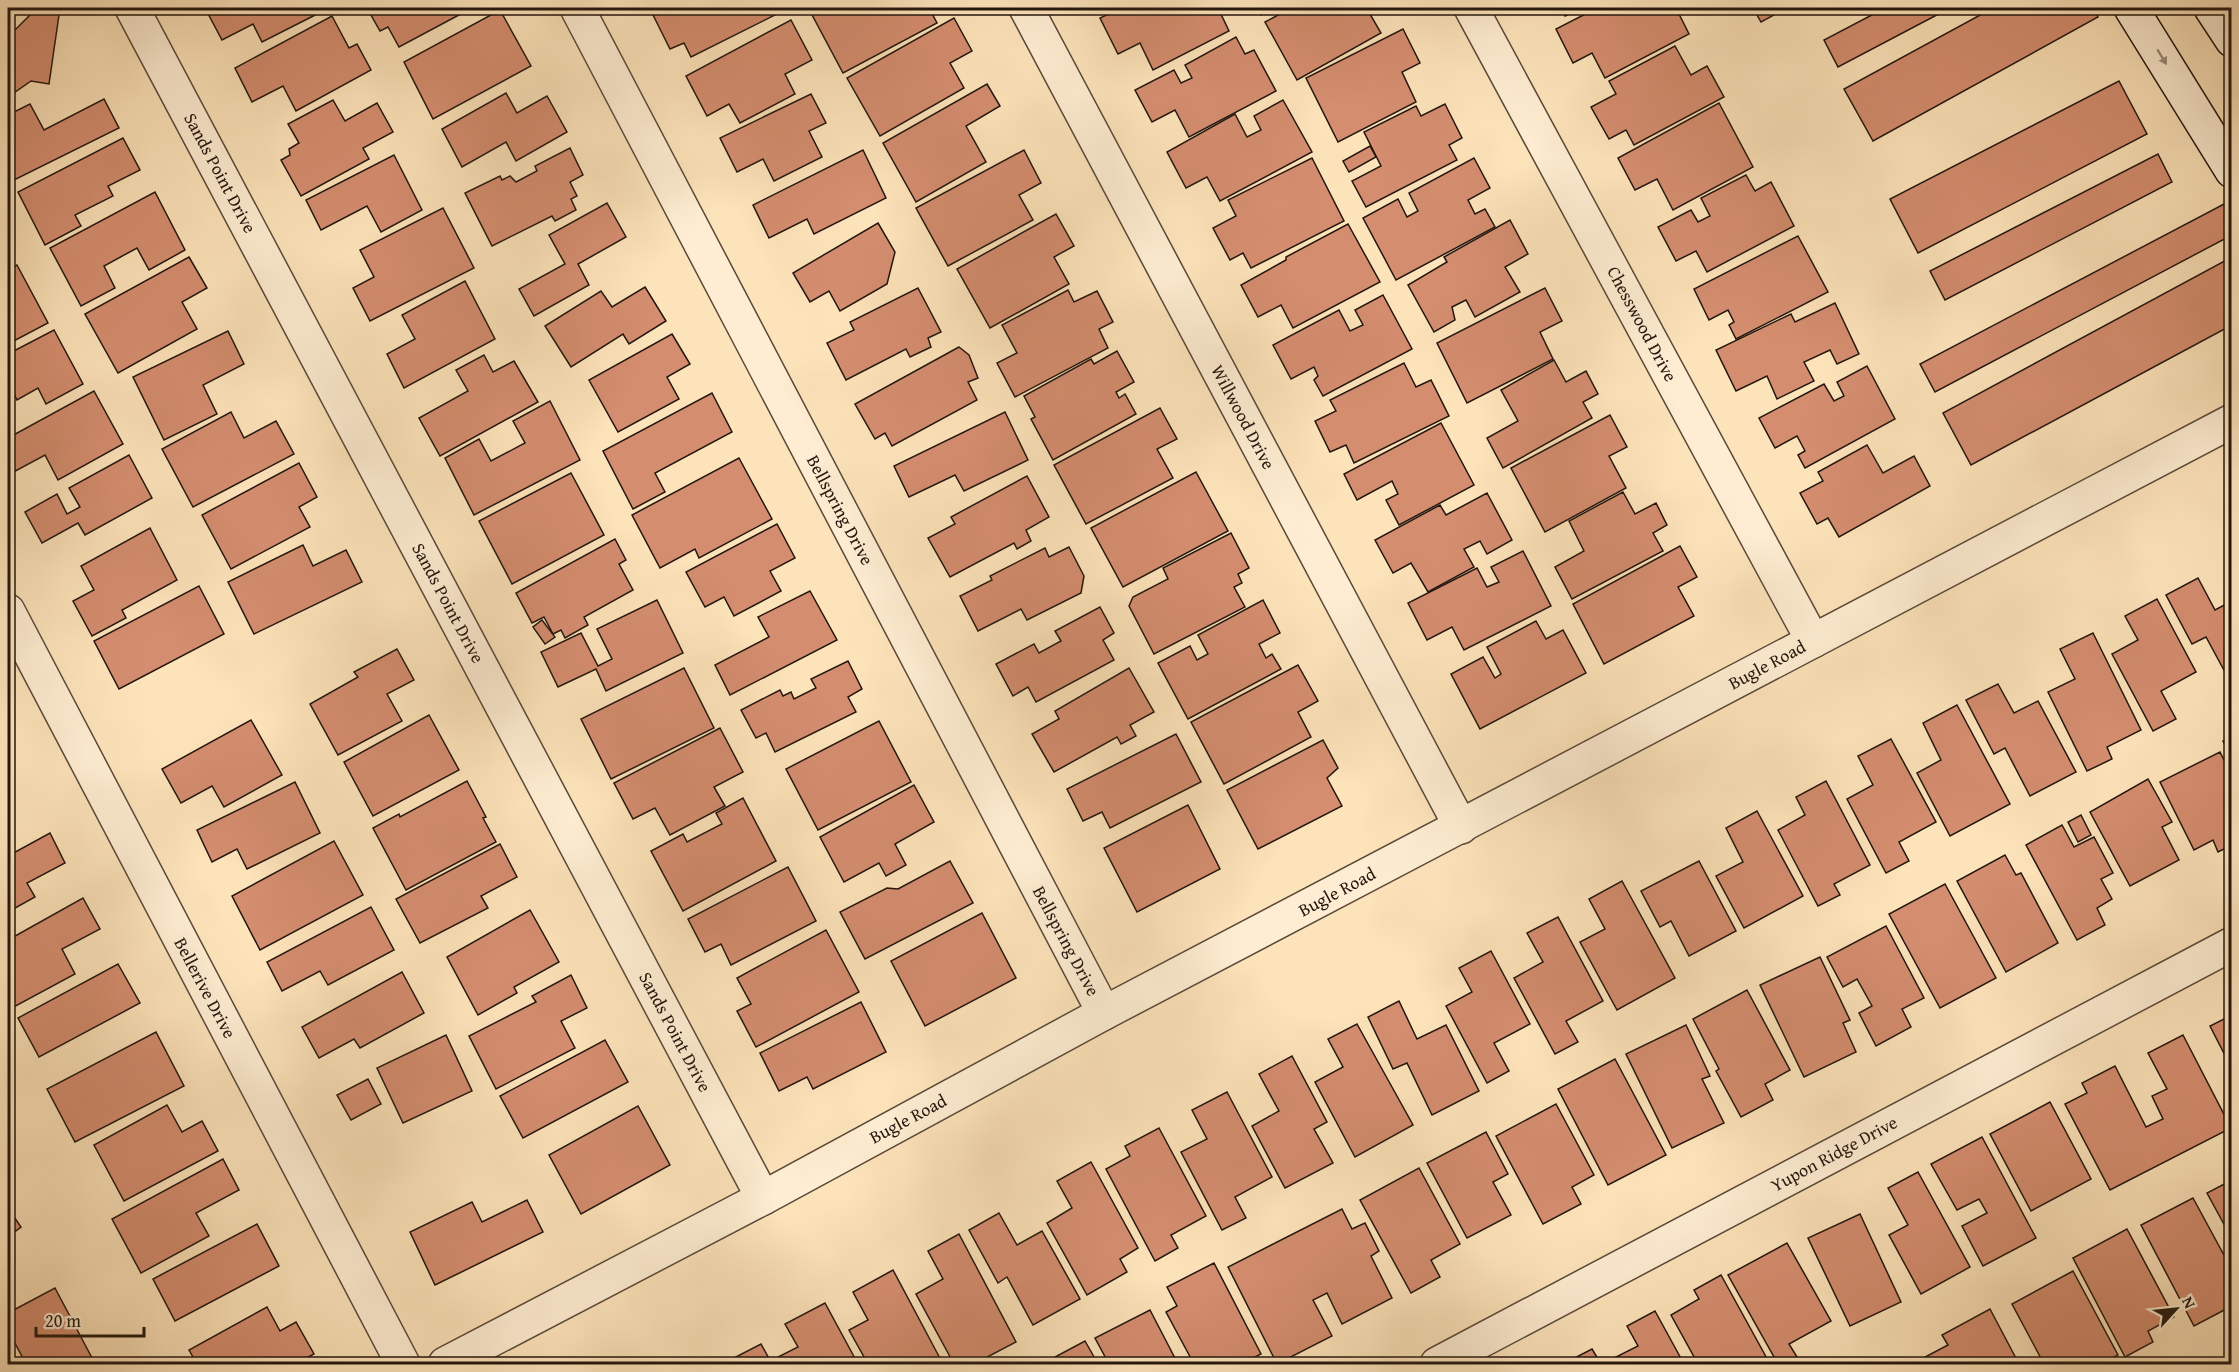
<svg xmlns="http://www.w3.org/2000/svg" width="2239" height="1372" font-family="'Gentium Book Plus',serif">
  <rect width="100%" height="100%" fill="#fde3ba"/>
  <filter id="stains"><feTurbulence type="fractalNoise" baseFrequency=".00333" numOctaves="4"/><feColorMatrix values="0 0 0 0 .2 0 0 0 0 .09 0 0 0 0 .02 0 0 0 .5 -.17"/></filter>
  <radialGradient id="worn" r=".72"><stop offset=".6" stop-color="#630" stop-opacity="0"/><stop offset="1" stop-color="#630" stop-opacity=".3"/></radialGradient>
  <g fill="#d48d6f" stroke="#22160e" stroke-width="1.5">
    <path d="M45,8H60L49,84L31,81L8,97V33L16,29L32,13Z"/>
    <path d="M205,8H322L323,11L262,42L253,24L222,40Z"/>
    <path d="M367,8H472L399,47L388,27L380,31Z"/>
    <path d="M664,8H774L777,14L691,57L684,43L670,49L652,13Z"/>
    <path d="M816,8H929L937,23L843,73L810,11Z"/>
    <path d="M1121,8H1218L1229,31L1153,70L1140,43L1118,54L1100,18Z"/>
    <path d="M1257,8H1274L1261,15Z"/>
    <path d="M1291,8H1370L1367,9L1381,33L1297,80L1265,22Z"/>
    <path d="M1560,8H1583L1565,16Z"/>
    <path d="M1597,8H1676L1689,34L1605,78L1592,53L1573,63L1556,29Z"/>
    <path d="M1753,8H1787L1761,22Z"/>
    <path d="M1885,8H1950L1838,67L1824,40Z"/>
    <path d="M1993,8H2093L2098,17L1873,141L1844,89Z"/>
    <path d="M500,10L531,66L433,119L404,62Z"/>
    <path d="M332,16L349,48L357,44L371,70L296,111L283,86L252,102L235,68Z"/>
    <path d="M954,18L972,51L950,63L964,88L880,136L847,78Z"/>
    <path d="M791,20L812,60L785,74L795,94L740,123L729,104L707,116L686,76Z"/>
    <path d="M1403,29L1420,63L1402,72L1416,102L1338,142L1306,78Z"/>
    <path d="M1236,37L1245,54L1254,50L1276,91L1189,137L1175,110L1152,122L1135,90L1174,70L1181,83L1192,78L1185,65Z"/>
    <path d="M1675,46L1691,75L1707,66L1724,97L1634,145L1626,130L1609,139L1591,107L1616,94L1609,81Z"/>
    <path d="M2119,81L2147,134L1918,253L1890,199Z"/>
    <path d="M987,84L1000,106L966,126L986,162L916,202L883,143Z"/>
    <path d="M506,93L517,113L547,96L567,132L516,161L506,142L462,167L442,129Z"/>
    <path d="M811,94L826,123L809,131L822,157L774,181L763,159L737,172L720,138Z"/>
    <path d="M104,99L119,128L10,182L8,177V140L12,138L8,130V115L30,104L44,130Z"/>
    <path d="M333,100L345,121L377,103L393,132L363,148L369,159L301,196L281,160L290,155L289,149L299,143L288,124Z"/>
    <path d="M1283,100L1312,152L1220,201L1207,177L1186,188L1167,152L1235,114L1247,137L1261,130L1254,116Z"/>
    <path d="M1719,103L1753,167L1673,210L1657,179L1635,190L1618,158Z"/>
    <path d="M1445,104L1462,138L1449,145L1457,160L1366,207L1352,181L1381,166L1364,132L1416,106L1421,116Z"/>
    <path d="M123,138L140,170L108,186L113,196L75,215L81,226L45,245L18,192Z"/>
    <path d="M1370,146L1376,157L1349,172L1343,161Z"/>
    <path d="M570,148L583,175L570,182L577,196L571,199L576,210L555,221L552,216L492,246L465,193L500,176L502,180L510,176L516,182L537,171L535,166Z"/>
    <path d="M863,150L886,198L814,234L807,219L769,238L753,205Z"/>
    <path d="M1024,150L1041,183L1019,195L1033,220L948,266L916,208Z"/>
    <path d="M2158,154L2172,182L1945,300L1930,271Z"/>
    <path d="M394,155L422,210L381,232L367,206L321,230L306,200Z"/>
    <path d="M1312,158L1344,221L1251,268L1243,253L1230,260L1213,228L1236,216L1228,200Z"/>
    <path d="M1474,158L1490,188L1468,200L1475,214L1485,209L1495,227L1396,280L1363,218L1398,199L1407,217L1418,211L1409,193Z"/>
    <path d="M1746,175L1755,191L1771,182L1794,226L1707,272L1696,251L1676,261L1658,227L1691,210L1698,222L1710,216L1701,198Z"/>
    <path d="M155,192L185,250L149,270L137,248L104,266L115,288L81,306L50,248Z"/>
    <path d="M607,203L626,237L578,264L589,285L534,316L519,289L565,264L549,235Z"/>
    <path d="M2226,203L2232,212V235L1935,392L1920,364Z"/>
    <path d="M443,208L474,268L370,321L353,288L374,277L360,250Z"/>
    <path d="M1056,214L1074,246L1054,257L1069,284L990,328L957,269Z"/>
    <path d="M1510,220L1528,254L1505,267L1520,292L1475,317L1466,300L1452,307L1455,320L1434,332L1408,285L1447,262L1444,257Z"/>
    <path d="M878,223L895,252L887,284L840,311L829,291L810,302L793,273Z"/>
    <path d="M1348,224L1380,282L1293,328L1281,305L1258,317L1241,285L1286,260V257Z"/>
    <path d="M1798,236L1828,292L1736,339L1729,325L1734,322L1728,310L1709,320L1694,289Z"/>
    <path d="M189,257L207,288L182,302L197,329L118,373L85,314Z"/>
    <path d="M2232,257V325L1971,465L1943,413Z"/>
    <path d="M17,265L48,323L8,344V270Z"/>
    <path d="M465,281L495,339L404,388L387,354L415,339L402,315Z"/>
    <path d="M645,287L666,321L629,344L623,334L571,367L545,326L601,291L612,307Z"/>
    <path d="M918,288L941,332L928,338L931,347L910,357L906,349L846,380L827,343L854,330L850,322Z"/>
    <path d="M1545,288L1562,321L1540,332L1553,359L1467,403L1437,343Z"/>
    <path d="M1068,290L1074,302L1097,291L1113,322L1099,329L1108,348L1015,397L997,363L1017,353L1002,325Z"/>
    <path d="M1383,295L1412,349L1323,396L1314,380L1318,376L1314,367L1291,379L1273,345L1339,310L1350,331L1363,325L1355,310Z"/>
    <path d="M1835,303L1859,354L1837,364L1830,350L1804,362L1814,381L1777,399L1767,376L1736,391L1716,350L1791,314L1795,322Z"/>
    <path d="M54,330L83,384L46,404L38,388L17,400L8,381V354Z"/>
    <path d="M228,331L244,364L203,385L217,414L164,440L133,377Z"/>
    <path d="M672,334L690,364L667,377L679,399L618,432L589,380Z"/>
    <path d="M959,347L969,355L978,378L968,382L977,400L892,446L885,433L875,439L855,404Z"/>
    <path d="M1117,351L1134,382L1116,392L1119,398L1125,394L1136,414L1053,460L1031,419L1035,417L1024,396L1091,359L1094,364Z"/>
    <path d="M484,355L493,372L514,361L538,402L440,456L419,418L468,391L456,370Z"/>
    <path d="M1554,360L1566,382L1586,371L1598,394L1583,402L1592,418L1503,468L1487,438L1518,421L1501,390Z"/>
    <path d="M1404,363L1416,387L1431,380L1449,416L1354,463L1346,445L1330,452L1315,421L1336,411L1330,400Z"/>
    <path d="M1867,366L1895,419L1805,468L1798,455L1805,451L1797,436L1775,448L1759,418L1824,384L1834,401L1844,396L1837,382Z"/>
    <path d="M94,391L123,444L58,480L45,455L8,475V438Z"/>
    <path d="M712,393L732,432L655,473L665,492L633,509L603,451Z"/>
    <path d="M550,401L580,460L474,515L445,458L479,439L491,461L525,443L513,421Z"/>
    <path d="M1160,408L1177,439L1157,449L1173,478L1086,524L1054,465Z"/>
    <path d="M231,412L244,438L276,421L294,454L193,507L162,449Z"/>
    <path d="M1005,412L1028,460L964,491L955,475L909,497L894,466Z"/>
    <path d="M1610,415L1627,447L1609,456L1626,488L1545,532L1511,468Z"/>
    <path d="M1441,423L1474,485L1399,525L1386,500L1398,494L1392,481L1357,500L1344,474Z"/>
    <path d="M1867,445L1883,473L1914,456L1930,486L1839,537L1828,518L1817,524L1800,493L1823,481L1818,472Z"/>
    <path d="M129,455L152,498L85,535L78,523L42,543L25,512L57,494L67,514L80,507L69,488Z"/>
    <path d="M739,458L772,519L699,558L695,549L660,568L632,515Z"/>
    <path d="M299,463L317,497L299,507L310,527L231,569L202,515Z"/>
    <path d="M1196,472L1228,531L1123,587L1091,528Z"/>
    <path d="M571,473L604,535L512,584L479,521Z"/>
    <path d="M1027,476L1049,517L1026,530L1031,541L1017,549L1014,543L950,577L928,538L955,524L951,517Z"/>
    <path d="M1623,492L1635,514L1656,503L1667,525L1653,533L1663,551L1572,599L1555,567L1584,551L1569,521Z"/>
    <path d="M1487,493L1512,540L1487,554L1480,541L1464,549L1474,567L1428,592L1411,563L1393,573L1375,540L1440,505L1446,515Z"/>
    <path d="M777,524L795,558L770,571L781,591L734,616L724,597L705,607L686,572Z"/>
    <path d="M150,528L177,580L122,610L126,618L92,636L73,601L94,590L81,566Z"/>
    <path d="M1231,533L1249,568L1238,574L1242,583L1234,587L1245,607L1154,654L1129,606L1133,597L1168,579L1163,568Z"/>
    <path d="M615,539L626,560L619,564L633,590L584,617L588,625L565,638L561,630L553,634L544,617L532,623L516,593Z"/>
    <path d="M303,545L313,566L346,550L362,582L254,634L228,582Z"/>
    <path d="M1680,546L1697,577L1678,587L1694,616L1604,664L1573,604Z"/>
    <path d="M1069,547L1084,576L1081,593L1027,620L1021,609L978,631L960,596L992,580L990,576L1045,548L1049,557Z"/>
    <path d="M1523,551L1551,606L1464,650L1452,627L1427,640L1408,603L1477,568L1487,587L1499,582L1491,567Z"/>
    <path d="M2198,578L2215,610L2232,601V685L2206,637L2192,644L2166,595Z"/>
    <path d="M199,586L224,634L119,689L94,641Z"/>
    <path d="M810,591L837,640L730,695L715,665L769,637L758,617Z"/>
    <path d="M2157,599L2196,672L2161,691L2176,719L2153,731L2112,654L2138,640L2125,616Z"/>
    <path d="M657,600L683,653L606,691L596,669L558,687L541,652L581,633L598,666L612,659L597,629Z"/>
    <path d="M1263,600L1280,633L1259,644L1266,658L1272,654L1281,669L1188,719L1158,663L1190,646L1197,660L1208,654L1198,635Z"/>
    <path d="M1100,607L1114,633L1103,640L1114,660L1036,702L1028,687L1013,696L996,664L1034,644L1039,653L1061,641L1055,631Z"/>
    <path d="M542,620L555,637L545,644L533,627Z"/>
    <path d="M1536,621L1546,639L1563,630L1586,673L1480,729L1451,674L1483,657L1495,678L1501,674L1487,647Z"/>
    <path d="M2093,633L2141,730L2107,747L2112,759L2087,771L2048,692L2075,679L2060,649Z"/>
    <path d="M397,649L414,680L387,694L402,721L338,755L310,704L358,677L354,672Z"/>
    <path d="M848,661L862,689L848,697L856,712L775,752L766,733L756,738L741,710L780,690L783,696L791,692L794,699L816,688L811,679Z"/>
    <path d="M1298,665L1318,701L1298,712L1311,737L1224,784L1191,722Z"/>
    <path d="M684,668L714,728L611,779L581,719Z"/>
    <path d="M1129,668L1154,712L1130,725L1136,736L1121,744L1117,737L1054,772L1032,734L1059,719L1055,711Z"/>
    <path d="M1998,684L2014,713L2038,701L2076,772L2030,796L2005,748L1994,754L1966,700Z"/>
    <path d="M1957,705L2010,804L1950,836L1917,773L1941,760L1923,723Z"/>
    <path d="M429,715L459,770L373,816L344,762Z"/>
    <path d="M251,720L282,775L224,807L212,786L181,803L162,769Z"/>
    <path d="M879,721L911,782L818,830L786,769Z"/>
    <path d="M720,728L743,772L714,787L725,806L670,835L655,808L633,819L614,783Z"/>
    <path d="M1176,734L1201,782L1110,828L1102,812L1083,821L1067,789Z"/>
    <path d="M2232,737V757L2223,741Z"/>
    <path d="M1891,739L1936,822L1899,842L1909,861L1886,873L1847,799L1873,785L1858,756Z"/>
    <path d="M1323,740L1338,768L1327,778L1342,806L1258,849L1227,790Z"/>
    <path d="M2220,752L2232,776V845L2218,852L2213,840L2194,850L2160,782Z"/>
    <path d="M2148,779L2172,822L2162,827L2179,860L2130,886L2090,812Z"/>
    <path d="M467,781L486,817L483,818L496,842L406,890L373,828L399,814L400,817Z"/>
    <path d="M1826,781L1870,865L1834,884L1840,895L1818,906L1778,830L1805,815L1796,797Z"/>
    <path d="M295,782L320,833L247,869L237,849L212,862L197,830Z"/>
    <path d="M914,785L934,822L895,844L906,865L886,876L879,863L844,882L820,837Z"/>
    <path d="M743,798L776,861L683,911L651,851L683,834L687,842L722,824L716,813Z"/>
    <path d="M1188,805L1220,869L1137,912L1104,848Z"/>
    <path d="M1757,811L1803,896L1744,928L1716,876L1743,862L1726,828Z"/>
    <path d="M2081,815L2091,835L2078,842L2068,822Z"/>
    <path d="M2062,825L2074,847L2094,837L2113,873L2101,879L2112,899L2097,908L2105,925L2077,940L2026,845Z"/>
    <path d="M50,833L65,863L27,883L35,897L8,912V856Z"/>
    <path d="M334,841L363,895L260,950L232,896Z"/>
    <path d="M500,844L517,877L481,896L488,908L420,943L396,899Z"/>
    <path d="M2005,855L2016,875L2021,873L2058,943L2006,972L1957,881Z"/>
    <path d="M950,861L973,903L865,959L840,912L887,888L898,889Z"/>
    <path d="M1699,861L1736,931L1689,956L1671,921L1660,927L1641,891Z"/>
    <path d="M788,867L816,921L731,965L721,944L705,952L688,919Z"/>
    <path d="M1622,881L1675,978L1617,1010L1580,942L1605,929L1589,899Z"/>
    <path d="M1945,884L1996,978L1940,1008L1889,914Z"/>
    <path d="M83,898L100,929L62,949L75,974L10,1009L8,1005V940Z"/>
    <path d="M371,907L394,950L328,985L320,971L282,991L267,962Z"/>
    <path d="M530,910L559,962L514,987L517,993L478,1015L447,957Z"/>
    <path d="M982,913L1016,978L925,1026L891,961Z"/>
    <path d="M1558,917L1603,1001L1566,1021L1578,1042L1555,1054L1514,978L1543,962L1527,933Z"/>
    <path d="M1886,926L1924,998L1902,1009L1911,1027L1876,1046L1859,1013L1872,1006L1857,979L1843,987L1827,957Z"/>
    <path d="M826,930L859,992L756,1047L737,1011L751,1004L737,978Z"/>
    <path d="M1491,951L1530,1024L1494,1043L1509,1071L1487,1083L1446,1006L1472,992L1459,968Z"/>
    <path d="M1820,957L1850,1020L1843,1023L1856,1052L1804,1077L1760,985Z"/>
    <path d="M118,964L140,1003L39,1057L18,1018Z"/>
    <path d="M402,972L424,1013L360,1048L354,1039L319,1058L302,1027Z"/>
    <path d="M571,975L587,1008L561,1021L575,1048L496,1089L469,1036L536,1002L532,996Z"/>
    <path d="M1747,990L1790,1070L1765,1084L1773,1100L1741,1117L1716,1071L1719,1069L1693,1019Z"/>
    <path d="M1399,1001L1417,1039L1446,1025L1479,1091L1432,1115L1407,1063L1393,1069L1368,1017Z"/>
    <path d="M861,1002L886,1052L813,1089L807,1077L779,1091L760,1053Z"/>
    <path d="M2232,1015V1069L2210,1026Z"/>
    <path d="M1357,1024L1413,1125L1355,1157L1315,1082L1343,1067L1328,1039Z"/>
    <path d="M1686,1025L1710,1076L1702,1079L1724,1123L1672,1148L1626,1054Z"/>
    <path d="M156,1032L184,1086L75,1142L47,1089Z"/>
    <path d="M446,1035L472,1091L403,1123L377,1068Z"/>
    <path d="M2183,1035L2231,1128L2110,1190L2065,1104L2087,1093L2082,1083L2115,1066L2146,1127L2163,1119L2152,1096L2167,1089L2148,1053Z"/>
    <path d="M605,1040L628,1082L523,1138L500,1096Z"/>
    <path d="M1292,1056L1327,1122L1314,1129L1333,1163L1285,1188L1252,1126L1279,1111L1259,1074Z"/>
    <path d="M1615,1059L1666,1155L1608,1185L1558,1089Z"/>
    <path d="M368,1079L381,1104L351,1120L337,1095Z"/>
    <path d="M1227,1092L1272,1177L1235,1197L1246,1218L1222,1230L1181,1152L1207,1139L1192,1110Z"/>
    <path d="M2050,1102L2091,1179L2031,1211L1990,1134Z"/>
    <path d="M1556,1104L1594,1175L1572,1187L1581,1204L1543,1224L1496,1136Z"/>
    <path d="M167,1105L182,1132L202,1121L218,1151L124,1201L94,1145Z"/>
    <path d="M638,1106L670,1165L581,1214L549,1155Z"/>
    <path d="M1159,1128L1206,1216L1171,1235L1178,1248L1155,1261L1106,1169L1130,1156L1125,1146Z"/>
    <path d="M1486,1132L1508,1174L1493,1182L1511,1215L1467,1238L1427,1163Z"/>
    <path d="M1982,1137L2036,1238L1983,1266L1962,1226L1987,1213L1979,1199L1957,1210L1931,1164Z"/>
    <path d="M223,1159L239,1190L196,1213L209,1236L141,1273L112,1219Z"/>
    <path d="M1091,1162L1138,1248L1120,1259L1127,1272L1087,1295L1047,1223L1072,1208L1057,1181Z"/>
    <path d="M1419,1168L1460,1244L1431,1260L1440,1277L1411,1293L1360,1200Z"/>
    <path d="M1918,1172L1970,1267L1921,1294L1889,1235L1908,1225L1888,1188Z"/>
    <path d="M2232,1180V1239L2207,1193Z"/>
    <path d="M2193,1198L2232,1270V1306L2194,1326L2141,1225Z"/>
    <path d="M527,1200L543,1232L435,1285L410,1232L472,1202L482,1222Z"/>
    <path d="M8,1208L21,1227L8,1237Z"/>
    <path d="M1342,1209L1352,1229L1365,1223L1379,1251L1371,1256L1392,1298L1342,1324L1327,1293L1313,1300L1332,1336L1277,1364L1228,1267Z"/>
    <path d="M999,1213L1017,1245L1042,1231L1080,1299L1033,1325L1007,1277L998,1283L969,1230Z"/>
    <path d="M1860,1214L1901,1302L1850,1326L1808,1238Z"/>
    <path d="M257,1224L279,1266L175,1321L153,1279Z"/>
    <path d="M2127,1229L2174,1317L2148,1331L2153,1342L2125,1357L2073,1258Z"/>
    <path d="M959,1234L1016,1342L974,1364H954L916,1294L943,1279L928,1251Z"/>
    <path d="M1787,1243L1831,1321L1789,1344L1797,1357L1784,1364H1778L1728,1275Z"/>
    <path d="M1214,1263L1261,1354L1242,1364H1194L1166,1312L1177,1306L1167,1287Z"/>
    <path d="M893,1270L943,1364H868L849,1330L868,1320L853,1292Z"/>
    <path d="M2073,1271L2118,1355L2100,1364H2044L2012,1304Z"/>
    <path d="M1721,1275L1770,1364H1698L1671,1315L1699,1299L1694,1290Z"/>
    <path d="M55,1288L92,1358L81,1364H26L8,1330V1313Z"/>
    <path d="M825,1303L858,1364H782L778,1357L798,1347L785,1324Z"/>
    <path d="M267,1307L280,1331L296,1322L314,1354L295,1364H197L189,1350Z"/>
    <path d="M1990,1309L2019,1364H1912L1948,1345L1942,1335Z"/>
    <path d="M1150,1310L1178,1364H1109L1095,1338Z"/>
    <path d="M1655,1311L1684,1364H1618L1614,1358L1638,1346L1627,1326Z"/>
    <path d="M1085,1341L1098,1364H1042Z"/>
    <path d="M761,1344L772,1364H730L728,1361Z"/>
    <path d="M1592,1349L1601,1364H1563Z"/>
  </g>
  <g fill="none" stroke-linecap="round" stroke-linejoin="round">
    <g stroke="#594939" stroke-width="36">
      <g id="minor">
        <path d="M132,8L763,1198"/>
        <path d="M577,8L1104,1013"/>
        <path d="M1026,8L1461,827"/>
        <path d="M1471,8L1813,641"/>
        <path d="M8,611L403,1364"/>
        <path d="M445,1364L763,1198L1104,1013L2232,421"/>
        <path d="M1437,1364L2232,944"/>
      </g>
    </g>
    <g stroke="#22160e" stroke-width="36">
      <g id="secondary">
        <path d="M2131,8L2232,171"/>
        <path d="M2211,8L2232,40"/>
      </g>
    </g>
    <use href="#minor" stroke="#feedd2" stroke-width="33"/>
    <use href="#secondary" stroke="#feedd2" stroke-width="33"/>
  </g>
  <defs><path id="oneway-solid" d="M-6-.8H1V-3.2L6.5 0L1 3.2V.8H-6Z" transform="scale(1.5)"/></defs>
  <use fill="#9b8c7a" href="#oneway-solid" transform="translate(2162 57) rotate(59)"/>
  <g text-anchor="middle" stroke-width="6" stroke-linejoin="round" paint-order="stroke">
    <g font-size="18" fill="#22160e" stroke="#feedd2">
      <text transform="translate(220 173) rotate(62)" y="6">Sands Point Drive</text>
      <text transform="translate(1642 324) rotate(62)" y="6">Chesswood Drive</text>
      <text transform="translate(1243 417) rotate(62)" y="6">Willwood Drive</text>
      <text transform="translate(840 510) rotate(62)" y="6">Bellspring Drive</text>
      <text transform="translate(448 603) rotate(62)" y="6">Sands Point Drive</text>
      <text transform="translate(1767 665) rotate(-28)" y="6">Bugle Road</text>
      <text transform="translate(1337 892) rotate(-28)" y="6">Bugle Road</text>
      <text transform="translate(1066 941) rotate(62)" y="6">Bellspring Drive</text>
      <text transform="translate(205 988) rotate(62)" y="6">Bellerive Drive</text>
      <text transform="translate(675 1032) rotate(62)" y="6">Sands Point Drive</text>
      <text transform="translate(908 1119) rotate(-28)" y="6">Bugle Road</text>
      <text transform="translate(1834 1154) rotate(-28)" y="6">Yupon Ridge Drive</text>
    </g>
  </g>
  <rect width="2239" height="1372" fill="none" stroke="#fde3ba" stroke-width="30"/>
  <rect x="9" y="9" width="2221" height="1354" fill="none" stroke="#22160e" stroke-width="3"/>
  <rect x="15" y="15" width="2209" height="1342" fill="none" stroke="#22160e" stroke-width="1.5"/>
  <g transform="translate(2176 1309) rotate(63)" stroke="#feedd2" stroke-width="4.5" paint-order="stroke">
  <path d="M0-4.5L10 22L0 15L-10 22Z" fill="#22160e"/>
  <text y="-9" font-size="16" font-weight="bold" text-anchor="middle" fill="#22160e">N</text>
  </g>
  <path d="M36 1327v9h108v-9" fill="none" stroke="#22160e" stroke-width="3"/>
  <text x="45" y="1327" font-size="18" fill="#22160e" stroke="#feedd2" stroke-width="4.5" paint-order="stroke">20 m</text>
  <rect width="100%" height="100%" filter="url(#stains)"/>
  <rect width="100%" height="100%" fill="url(#worn)"/>
</svg>
